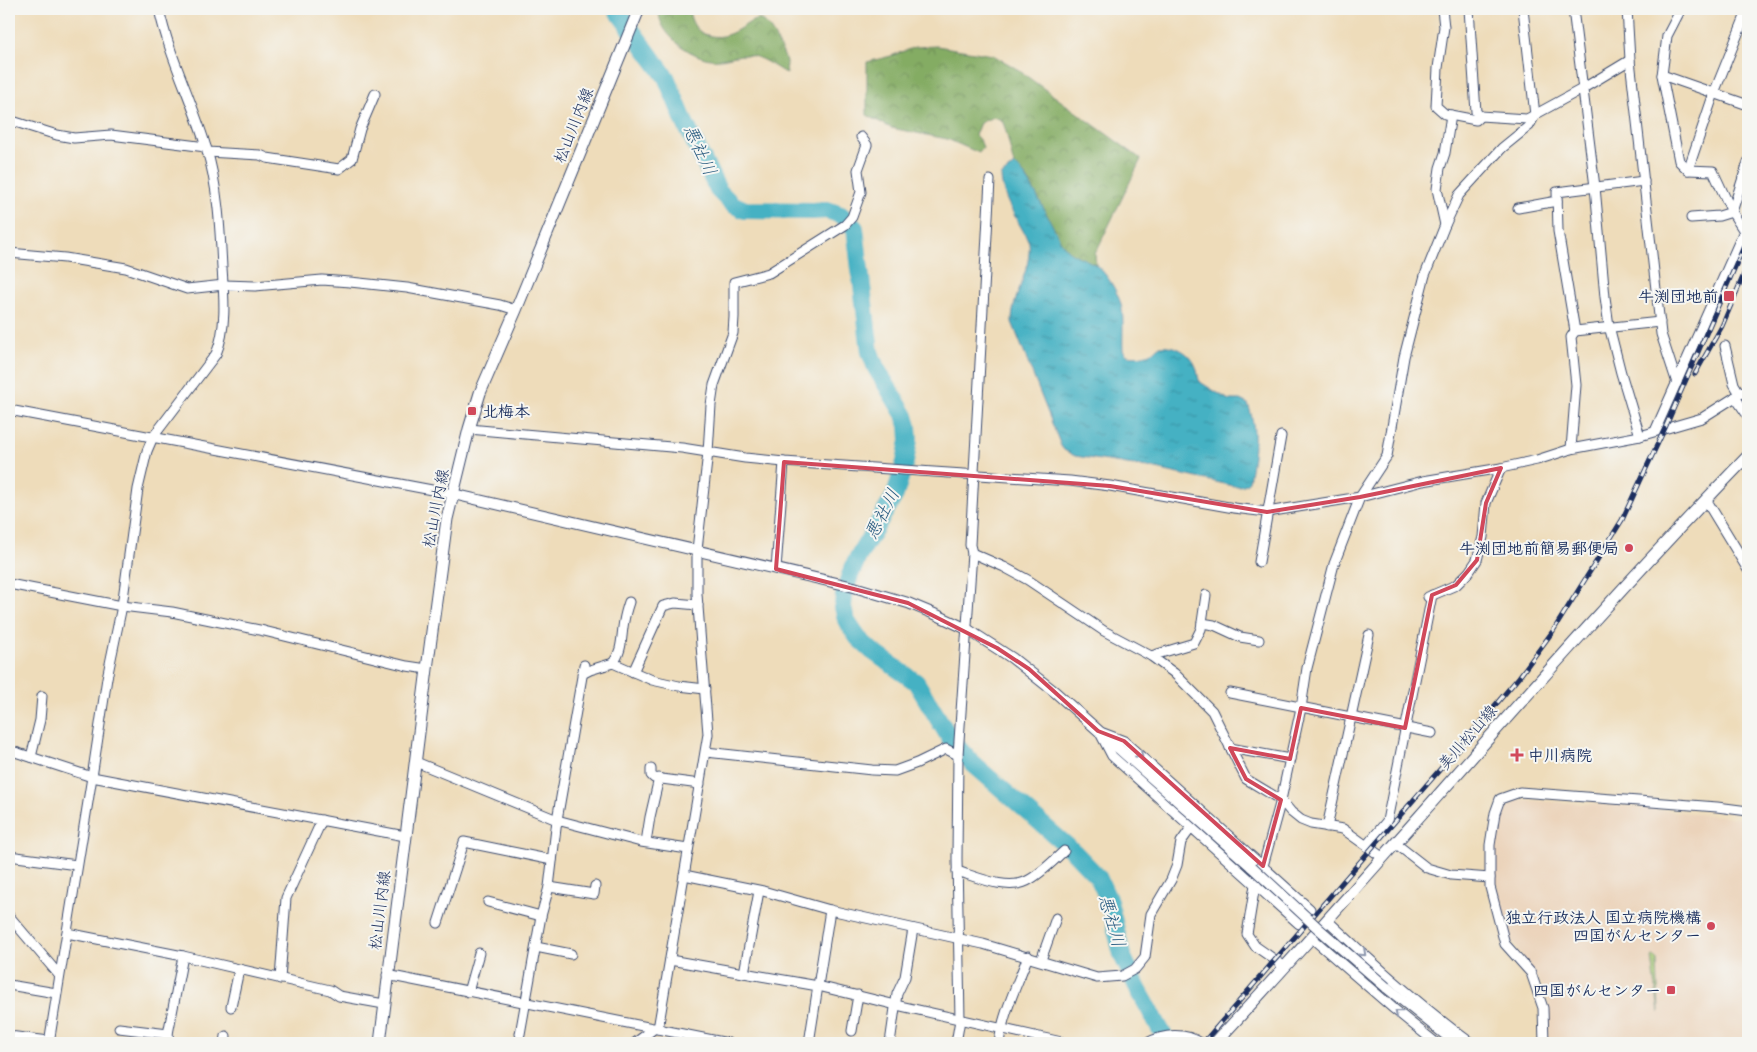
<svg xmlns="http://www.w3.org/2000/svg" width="1757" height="1052" font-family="Delius,'Klee One',sans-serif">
  <defs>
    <pattern id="forest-crowns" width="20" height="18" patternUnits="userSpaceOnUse" patternTransform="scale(1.25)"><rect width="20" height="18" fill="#84ac63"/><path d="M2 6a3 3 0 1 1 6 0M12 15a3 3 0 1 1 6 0" fill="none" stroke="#6b8c55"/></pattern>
    <pattern id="water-ripples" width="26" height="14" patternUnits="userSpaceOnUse" patternTransform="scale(1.25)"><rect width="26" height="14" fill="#45b1c3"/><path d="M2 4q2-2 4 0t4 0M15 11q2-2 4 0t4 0" fill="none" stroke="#3990a2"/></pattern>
  </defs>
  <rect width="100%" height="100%" fill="#f6f6f2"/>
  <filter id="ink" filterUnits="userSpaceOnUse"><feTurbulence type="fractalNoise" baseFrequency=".02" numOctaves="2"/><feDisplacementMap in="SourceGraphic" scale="10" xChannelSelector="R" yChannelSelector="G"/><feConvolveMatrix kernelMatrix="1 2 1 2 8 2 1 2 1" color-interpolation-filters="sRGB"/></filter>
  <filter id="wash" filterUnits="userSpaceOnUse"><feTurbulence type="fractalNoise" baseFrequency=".0096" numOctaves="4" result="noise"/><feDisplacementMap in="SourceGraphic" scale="20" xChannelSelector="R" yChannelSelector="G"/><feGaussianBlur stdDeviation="1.12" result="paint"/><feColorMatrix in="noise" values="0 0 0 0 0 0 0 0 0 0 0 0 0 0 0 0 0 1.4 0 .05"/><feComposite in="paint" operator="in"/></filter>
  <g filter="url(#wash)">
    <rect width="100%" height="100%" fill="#eedcba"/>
    <path fill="#ebd3ba" d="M1518,800L1621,806L1748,819V1043H1549V1003L1543,986L1513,942L1505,924L1495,877V847L1499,814Z"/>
    <path fill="#a5c871" stroke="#607c68" d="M1652,957H1655L1657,961L1659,1013Z"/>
    <g fill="url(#forest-crowns)" stroke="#506e60">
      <path d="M659,9H689C690,19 694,29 704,34C732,45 748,16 761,20C769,23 782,50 785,58C787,63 786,69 787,74C774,67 760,55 745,55C733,55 722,61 710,59C689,56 657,33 659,9Z"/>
      <path d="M937,46L993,55L1014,67L1141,159L1095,254L1096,265C1086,260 1072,256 1065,248C1051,232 1031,172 1014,165C1011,156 1006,124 1001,120C998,118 995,118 993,117L980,123L975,135L981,142L983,148L979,153L947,139L891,128L867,115V62L891,56L915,47Z"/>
    </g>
    <path fill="url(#water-ripples)" stroke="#307090" d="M1014,165C1028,171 1053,230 1064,246C1070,255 1084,258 1094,264C1104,269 1116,289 1120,301C1125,316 1122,334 1123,350L1127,355C1140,357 1150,355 1160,346C1176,344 1193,354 1197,370C1198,375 1198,378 1200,382L1229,400H1240L1248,404C1258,432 1254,452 1249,481C1245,486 1240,486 1234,486L1147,467L1075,456L1064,450L1061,446L1012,322C1012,295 1032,270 1029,242C1019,221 1002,200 1001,176Z"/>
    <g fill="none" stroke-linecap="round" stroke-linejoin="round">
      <path stroke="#45b1c3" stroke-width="18" d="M616,9L666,77L685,123L718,190L732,204L745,210L813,211L827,210L841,215L855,228L870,352L876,368L905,416L908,426L909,440L905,462L895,495L858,557L850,575L844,595L843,607L846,620L858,638L872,651L916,682L951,740L972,763L1074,852L1098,877L1109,901L1122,955L1138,989L1168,1043"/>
    </g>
  </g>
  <g filter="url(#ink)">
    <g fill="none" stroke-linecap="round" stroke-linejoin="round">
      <g stroke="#3b496c" stroke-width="11">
        <g id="minor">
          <path d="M1442,9L1444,27L1438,68L1436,106L1445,114L1476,120L1480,116L1527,119L1582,89L1630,60"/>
          <path d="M1469,9L1476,112L1480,116"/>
          <path d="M1573,9L1595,187L1605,297L1609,326L1621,373L1640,436"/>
          <path d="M1627,9L1630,60L1658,307L1661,334L1677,383"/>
          <path d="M1662,75L1748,105"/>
          <path d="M9,120L57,135L74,138L111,135L206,147"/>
          <path d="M207,152L260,155L267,158L339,169L352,159L360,129L375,94"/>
          <path d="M1688,170L1714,93L1748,9"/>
          <path d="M1644,181L1557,192L1558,231L1575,331L1660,322"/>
          <path d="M1518,208L1557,201"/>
          <path d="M1691,218L1719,216L1732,212L1748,162"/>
          <path d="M1445,225L1437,189L1440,168L1445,153L1451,115"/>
          <path d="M9,253L65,258L126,268L187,289L224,285L255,286L322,280L350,282L407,288L500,305L516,310"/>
          <path d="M1725,346L1734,384L1740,394"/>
          <path d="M1735,397L1748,416"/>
          <path d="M9,410L453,494"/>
          <path d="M469,429L682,448L745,458L784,462L1070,481L1110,486L1234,508L1267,512L1360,497L1423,481L1501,468L1537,460L1571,449L1640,436L1702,418L1748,389"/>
          <path d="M1655,431L1744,231L1732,212L1713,171L1688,170L1679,161L1662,75L1667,36L1681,9"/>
          <path d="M1571,449L1576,385L1571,337L1575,331"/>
          <path d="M972,553L1004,567L1028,580L1104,631L1151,656L1174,673L1212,711L1246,779L1281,800L1291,812L1301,820L1311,824L1343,829L1382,857"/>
          <path d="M1259,562L1281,436"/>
          <path d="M776,569L784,462"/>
          <path d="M9,584L122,606L172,612L264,631L407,666L427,669"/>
          <path d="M1428,597L1456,585L1469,572L1477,560L1483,537L1486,503L1501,468"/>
          <path d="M1202,623L1214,625L1240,637L1259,640"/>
          <path d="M1151,656L1194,643L1201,629L1206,595"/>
          <path d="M613,663C623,651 621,636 624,621C625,615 627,608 629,602"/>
          <path d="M633,672L663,606L675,603L698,605"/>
          <path d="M582,674L590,670L613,663L652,680L679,686L705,689"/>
          <path d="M1230,693L1432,733"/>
          <path d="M1100,733L1112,756L1299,924"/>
          <path d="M1103,733L1124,741L1310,909"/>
          <path d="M1230,748L1290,759"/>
          <path d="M9,750L92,777L405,836"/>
          <path d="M706,752L872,770L895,771L917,763L946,749L958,755"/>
          <path d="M31,757L40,720L42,696"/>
          <path d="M416,762L557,820L641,842L688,849"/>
          <path d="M651,769V775L654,778L700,784"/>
          <path d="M1327,827L1369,635"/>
          <path d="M646,842L650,817L659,778"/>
          <path d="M1395,843L1427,868L1451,875L1490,878"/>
          <path d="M1367,845L1387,821L1432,595"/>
          <path d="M9,856L77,865"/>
          <path d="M957,871C977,877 1007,891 1027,881C1041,874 1053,861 1064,851"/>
          <path d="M684,875L763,891L830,910L983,944L1097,978L1122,976L1135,969L1145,957L1151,914L1171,880L1177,865L1181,842L1191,828"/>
          <path d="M549,887L594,894L595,886"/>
          <path d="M488,902L541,916"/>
          <path d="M9,916L59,975"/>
          <path d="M1327,920C1373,963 1420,1006 1471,1043"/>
          <path d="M438,923L464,842L552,860"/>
          <path d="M67,933L183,956L330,990L339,996L384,1004"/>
          <path d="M1312,938L1394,1009L1436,1043"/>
          <path d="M536,947L571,954"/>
          <path d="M670,960L818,986L896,1005L1066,1043"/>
          <path d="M1041,960L1056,918"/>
          <path d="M1285,967L1255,946L1247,934L1255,885L1263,866L1281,800L1301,708L1307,668L1334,564L1360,497L1387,456L1404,357L1425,275L1445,225L1459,195L1502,148L1529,126L1535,115L1523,9"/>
          <path d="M744,973L759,891"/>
          <path d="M387,975L728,1043"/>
          <path d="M280,979L286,898L322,820"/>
          <path d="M9,985L56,993"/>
          <path d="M468,992L479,953"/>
          <path d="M231,1007L239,970"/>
          <path d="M119,1028L168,1034"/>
          <path d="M658,1029L708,734L697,594V550L708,452L711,405L714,385L733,333L734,317V282L769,273L845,225L852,217L861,192L858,170L867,145L861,137"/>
          <path d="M852,1031L858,995"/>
          <path d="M520,1034L541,916L549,887L557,820L584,665"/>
          <path d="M9,1036L49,1041"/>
          <path d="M49,1043L92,777L107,678L122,606L138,489L147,451L153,437L216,354C227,328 224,296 222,268C220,226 218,186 206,147C192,100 169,56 159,9"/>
          <path d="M169,1043L168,1034L183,956"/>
          <path d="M225,1043L226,1036"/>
          <path d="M635,1043L655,1028"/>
          <path d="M809,1043L830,910"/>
          <path d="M890,1043L897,994L905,977L913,929"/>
          <path d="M956,1043L960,1020L957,859L958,755L972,553L970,545L990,180"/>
          <path d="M999,1043C1003,1013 1017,985 1028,956"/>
          <path d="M1147,1043C1164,1034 1184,1032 1201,1043"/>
          <path d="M1544,1043L1543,1008L1531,973L1505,944L1490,887V845L1495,813L1500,799L1520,792L1717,807L1748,811"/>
        </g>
      </g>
      <g stroke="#3b496c" stroke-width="12">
        <g id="tertiary">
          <path d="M453,494L854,587L908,603L937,615L967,629L1012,658L1055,692L1252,867"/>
          <path d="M1706,500L1748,569"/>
          <path d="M1386,987L1456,1043"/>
        </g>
      </g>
      <g stroke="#3b496c" stroke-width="13">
        <g id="secondary">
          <path d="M380,1043L427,669L447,519L469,429L480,393L516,310L639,9"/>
          <path d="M1215,1043C1395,850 1563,646 1748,456"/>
        </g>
      </g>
      <use href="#minor" stroke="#fff" stroke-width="9"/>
      <use href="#tertiary" stroke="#fff" stroke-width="10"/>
      <use href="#secondary" stroke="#fff" stroke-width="11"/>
      <g stroke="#1b2f5e" stroke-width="5">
        <g id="rail">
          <path d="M1695,374L1722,326L1748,265"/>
          <path d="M1203,1043L1481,722L1519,677L1553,631L1622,520L1665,428L1748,237"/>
        </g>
      </g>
      <use href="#rail" stroke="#f6f6f2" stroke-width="3" stroke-dasharray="9" stroke-linecap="butt"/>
      <g stroke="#3b496c" stroke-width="12" stroke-linecap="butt">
        <path id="tertiary-bridge" d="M1252,867L1319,929L1386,987"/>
      </g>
      <use href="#tertiary-bridge" stroke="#fff" stroke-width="10"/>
    </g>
    <defs><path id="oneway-chevron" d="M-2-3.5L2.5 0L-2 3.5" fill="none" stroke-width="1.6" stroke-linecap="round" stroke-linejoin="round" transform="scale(1.25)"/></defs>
    <g stroke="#8d97ae">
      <use href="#oneway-chevron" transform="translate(1140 755) rotate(42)"/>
      <use href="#oneway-chevron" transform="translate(1363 953) rotate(43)"/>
      <use href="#oneway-chevron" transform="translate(1398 1013) rotate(-140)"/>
    </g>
  </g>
  <path fill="none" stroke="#d1495b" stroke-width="4" stroke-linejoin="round" d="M784,462L1110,486L1267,512L1360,497L1501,468L1486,503L1477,560L1456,585L1432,595L1405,728L1301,708L1290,759L1230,748L1246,779L1281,800L1263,866L1124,741L1098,731L1029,669L997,648L908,603L776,569Z"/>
  <g fill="#d1495b" stroke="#f6f6f2" stroke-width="2">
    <rect x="1723" y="290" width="12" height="12" rx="2.5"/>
    <rect x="467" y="406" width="10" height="10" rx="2.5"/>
    <circle cx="1629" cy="548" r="5"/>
    <path d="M1514.5 747.5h5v5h5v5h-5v5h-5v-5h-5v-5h5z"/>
    <circle cx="1711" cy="926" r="5"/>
    <rect x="1666" y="985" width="10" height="10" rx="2.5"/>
  </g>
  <g text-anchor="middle" stroke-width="4" stroke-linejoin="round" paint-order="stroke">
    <g font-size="16" fill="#1b2f5e" stroke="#f6f6f2">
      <text transform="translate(573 125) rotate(-68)" y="6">松山川内線</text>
      <text transform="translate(435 508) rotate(-79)" y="6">松山川内線</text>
      <text transform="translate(1467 737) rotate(-49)" y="6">美川松山線</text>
      <text transform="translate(379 910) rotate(-83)" y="6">松山川内線</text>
    </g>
    <g font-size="16" font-weight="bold" fill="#1b2f5e" stroke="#f6f6f2" text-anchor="end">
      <text x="1718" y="302">牛渕団地前</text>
      <text x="482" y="417" text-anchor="start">北梅本</text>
      <text x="1619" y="554">牛渕団地前簡易郵便局</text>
      <text x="1528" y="761" text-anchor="start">中川病院</text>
      <text x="1701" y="923">独立行政法人 国立病院機構<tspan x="1701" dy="18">四国がんセンター</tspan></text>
      <text x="1661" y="996">四国がんセンター</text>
    </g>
    <g font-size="18" font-style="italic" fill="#2a5c81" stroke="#f6f6f2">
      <text transform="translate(700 150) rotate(65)" y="6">悪社川</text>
      <text transform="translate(882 514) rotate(-63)" y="6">悪社川</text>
      <text transform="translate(1112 921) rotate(74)" y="6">悪社川</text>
    </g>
  </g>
  <rect width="1757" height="1052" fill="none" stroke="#f6f6f2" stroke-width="30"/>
</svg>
